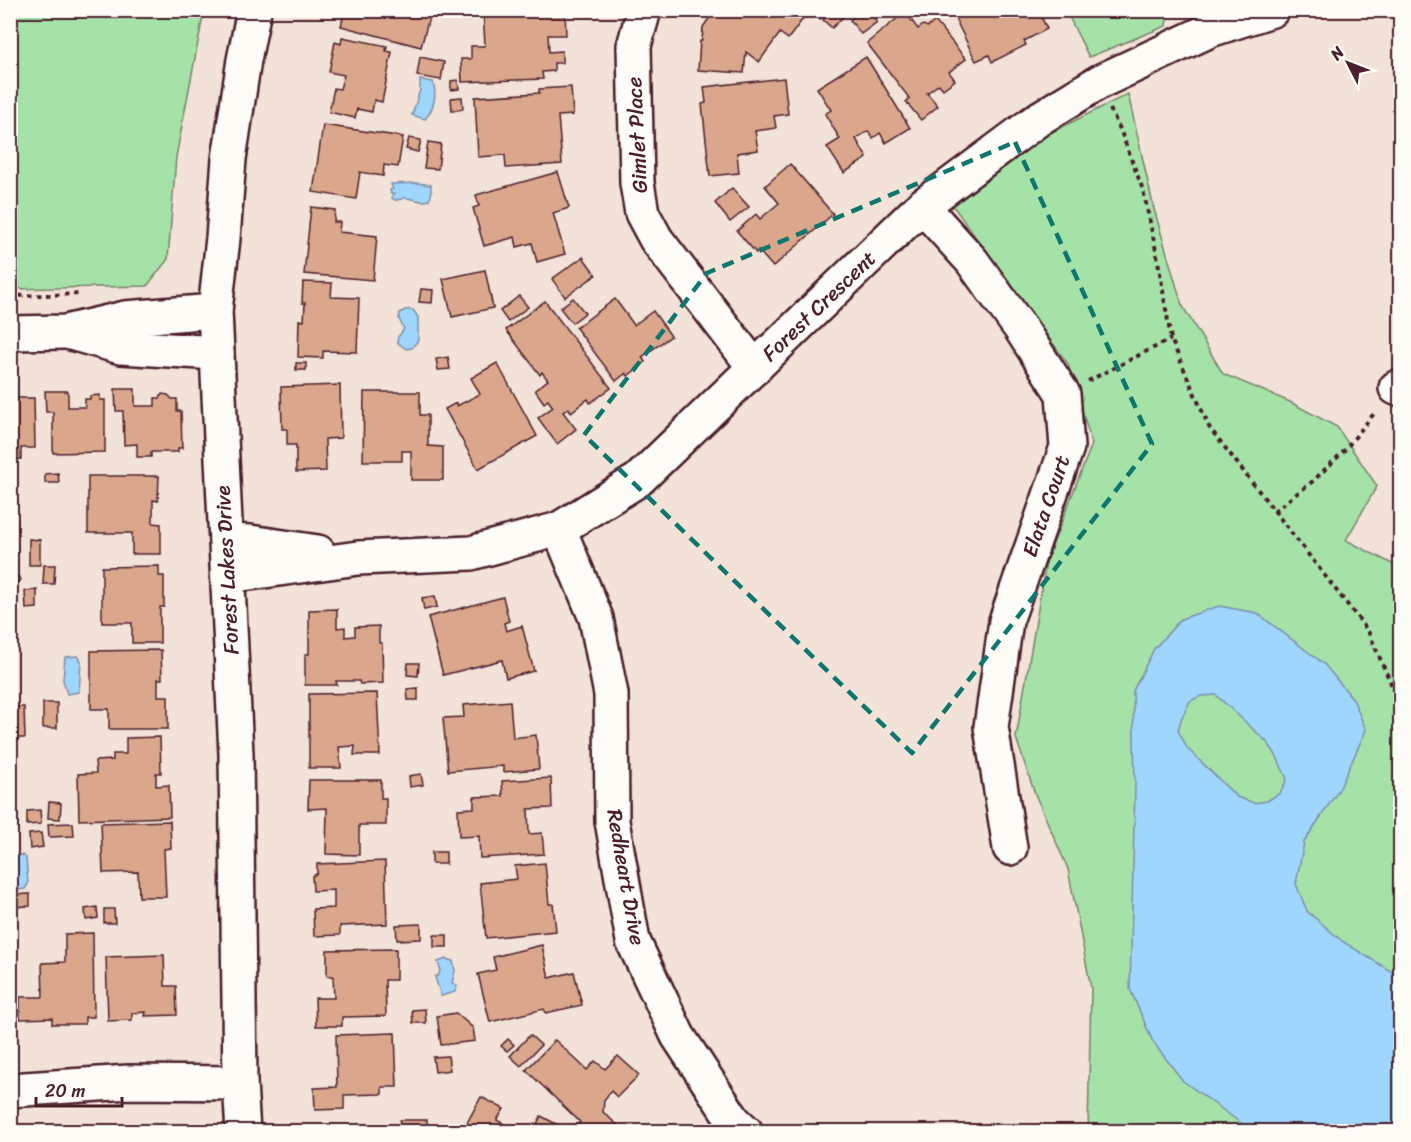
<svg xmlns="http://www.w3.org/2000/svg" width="1411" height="1142" font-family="Sriracha,sans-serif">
  <rect width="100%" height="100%" fill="#f2e2d7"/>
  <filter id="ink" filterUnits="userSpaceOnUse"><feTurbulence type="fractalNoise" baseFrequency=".0167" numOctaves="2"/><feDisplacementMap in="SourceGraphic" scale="12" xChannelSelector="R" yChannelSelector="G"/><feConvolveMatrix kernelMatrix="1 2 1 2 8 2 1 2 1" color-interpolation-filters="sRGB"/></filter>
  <g filter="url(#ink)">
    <g fill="#a5e2a8" stroke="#78806a" stroke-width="1.5">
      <path d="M10,11H204L176,157L168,259L147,286L11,289Z"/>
      <path d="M1066,11H1168L1166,26L1089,57Z"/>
      <path d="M1128,94L1154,209L1182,305L1223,374L1290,402L1337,427L1377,486L1346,540L1400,568V1131H1088L1091,988L1068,869L1035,794L1016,738L1046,562L1092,444L1068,364L953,206L1046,135Z"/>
    </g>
    <g fill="#9fd6fe" stroke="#7d8daa" stroke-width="1.5" fill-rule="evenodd">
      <path d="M420,80L433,82C437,95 434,109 425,119L412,115L420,90Z"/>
      <path d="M418,183L431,185V196L429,200C420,204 414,197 404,198C401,199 398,200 395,200L392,198L394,194H391L390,190L393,189L391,184Z"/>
      <path d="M405,310H413L418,317V340L412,348L406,349L397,342L398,337L404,329L399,319L400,313Z"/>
      <path d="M1219,606L1257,613L1324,664L1353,699L1366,730L1340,788L1304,842L1296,884L1307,911L1342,941L1400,977V1131H1252L1183,1081L1153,1042L1130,989L1135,784L1133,691L1154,649L1181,619ZM1201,696L1216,695L1268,743L1276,755L1287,779L1280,793L1267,801L1254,803L1237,797L1187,748L1178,730L1182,717L1190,701Z"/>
      <path d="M78,656L81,661L79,692L67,694L63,680L65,657Z"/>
      <path d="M22,855L26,858L28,884L25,889L17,890L11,888V878L12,876L11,872V858L12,856Z"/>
      <path d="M446,959L453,961L455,971L452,983L457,986L455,992L441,996L435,977L439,975L440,968L438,962Z"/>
    </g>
    <g fill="#daa78d" stroke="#4a1f2b" stroke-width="1.5">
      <path d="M345,10H431L421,47L341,26Z"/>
      <path d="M483,10H565L566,35H548L549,52L562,51V63H554V71L542,72L543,79L462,82L461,59H471V46H485Z"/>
      <path d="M715,10H798L805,16L788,39L780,33L759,62L746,52L744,73L698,70L700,41H702L703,27Z"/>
      <path d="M809,10H826L820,19Z"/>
      <path d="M833,10H837L843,17L832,28L823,20Z"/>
      <path d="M862,10H868L877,22L861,34L850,20Z"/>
      <path d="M951,10H1038L1047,29L1024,41L1026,45L992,62L989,55L976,61Z"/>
      <path d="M905,12L918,29L923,25L928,27L935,21L966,59L949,72L955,80L943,89L939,84L927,93L938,106L921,120L906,102L910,99L867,43Z"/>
      <path d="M342,37L387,46L386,51L392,52L382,102L374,100L372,112L357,109L355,118L329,112L334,88L340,89L344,75L329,72L335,42L341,44Z"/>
      <path d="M420,57L444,62L441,80L417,76Z"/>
      <path d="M866,57L910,128L886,143L880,133L873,138L868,131L856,139L867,158L844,173L827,147L840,139L825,114L831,110L817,88Z"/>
      <path d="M784,78L788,114L774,116L776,128L755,131L758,150L737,153L739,173L710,176L702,104L706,103L704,87Z"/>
      <path d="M458,80L459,89L451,90V81Z"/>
      <path d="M571,87L573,115L558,116L562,164L506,168L505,155L478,157L475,97L539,93V89Z"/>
      <path d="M462,97L463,109L452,111L451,98Z"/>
      <path d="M323,125L403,137L398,167L384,165L383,176L360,172L356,199L313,192Z"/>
      <path d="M409,138L421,140L418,152L406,149Z"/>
      <path d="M428,142L441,144L438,169L424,168Z"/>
      <path d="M790,164L833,214L773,267L758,250L756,253L737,231L756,214L760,219L779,203L765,186Z"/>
      <path d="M558,172L569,208L553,213L565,254L537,262L532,243L517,247L515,237L484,246L473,208L479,206L476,195Z"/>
      <path d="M732,188L749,207L730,222L715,203Z"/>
      <path d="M311,207L335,210L334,222H340L339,232L377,236L373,280L304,274Z"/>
      <path d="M583,257L596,275L565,297L552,279Z"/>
      <path d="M485,270L493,308L452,317L443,279Z"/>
      <path d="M303,282L332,283L331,297L359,298L357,352L323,351V358L298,357L299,320L304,321L305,303H302Z"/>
      <path d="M421,289L433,290L432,303L419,302Z"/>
      <path d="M519,296L528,307L508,322L500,311Z"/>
      <path d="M573,298L585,313L572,323L560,308Z"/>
      <path d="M615,299L634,325L653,311L671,336L642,357L645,362L628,376L626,373L616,381L576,328Z"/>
      <path d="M545,301L611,388L590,403L588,399L571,412L569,408L563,412L576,429L557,444L538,418L553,407L548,400L544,403L535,390L548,380L542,372L540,375L506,330Z"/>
      <path d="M448,357L450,369L438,370L436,359Z"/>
      <rect x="296" y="363" width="10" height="7"/>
      <path d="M497,363L537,436L478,469L445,409L456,403L457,406L480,394L471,378Z"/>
      <path d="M340,385L341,438L325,439L326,471L296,472V445H287V429H282L281,387Z"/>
      <path d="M115,389H135V406H155V398H160L162,394L168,395L172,399H177V411H181L182,448H178V452H151V457H137V444L124,445L123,411H116Z"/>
      <path d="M45,391H68V407H85V399H90V396L100,395V400H105V452L53,453V412H46Z"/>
      <path d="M364,392H420V415H428V446L443,447V480H411V451H402V461H363Z"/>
      <path d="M10,398H34L35,448H21V459L10,460Z"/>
      <path d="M58,473L59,483H45V474Z"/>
      <path d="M88,476H159L158,501L153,500V523L161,524V554H132V533H88Z"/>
      <path d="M29,539L40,540V565H29Z"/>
      <path d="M44,565H55L54,584H43Z"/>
      <path d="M159,566V576H164V607H160V643H132V623H102V567Z"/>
      <path d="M10,567L21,580L10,589Z"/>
      <path d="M37,590V608L26,609L25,591Z"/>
      <path d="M435,596L437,607L424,610L422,598Z"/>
      <path d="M503,597L509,621L504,623L506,631L522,626L534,671L506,678L502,660L443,675L428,617Z"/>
      <path d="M337,609V628L345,627V637L355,636V627L379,626V643H382L383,683L360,684L359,681H336L337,685H305V654H309V610Z"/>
      <path d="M161,650L162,679H158V696H168V729H109V709H91V651Z"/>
      <path d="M408,663H419L418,676L407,675Z"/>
      <path d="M418,688V700H408L407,689Z"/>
      <path d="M10,690H12L13,707H24L25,738H10Z"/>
      <path d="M377,693L380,755H354L355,746L339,747L341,768H309V694Z"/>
      <path d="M510,701L513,738L536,735L539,769L503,772V766L448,771L443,718L464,717L463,705Z"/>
      <rect x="43" y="703" width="14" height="25"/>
      <path d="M160,737L161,773H156V786L169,785L170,817L79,820L78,774L96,773L95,761L113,760V754H126V738Z"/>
      <path d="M421,774L423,785L410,787L409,776Z"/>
      <path d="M551,778L552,808L528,809L529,834L542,833L544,854L480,858L479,836L459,837L458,809L474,808V797L503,796L502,781Z"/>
      <path d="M309,780H381V798H386V825H359V855L326,854L327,808L308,809Z"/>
      <path d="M49,802L61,803L60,819L48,818Z"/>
      <path d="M40,810L41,824L27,825V811Z"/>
      <path d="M170,821L171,848L164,849L166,897H139L138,872L103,873L101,823Z"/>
      <path d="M73,823L74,836L49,837L48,824Z"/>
      <path d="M41,833L43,847L30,849L29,834Z"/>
      <rect x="432" y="852" width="14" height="12"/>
      <path d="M385,861L387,924L340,926V935L314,936L313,909L334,908V890L313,891L312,876L317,874V864Z"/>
      <path d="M545,863L549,904H553L556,931L486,938L480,883L517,879L515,866Z"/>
      <path d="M30,894V906L10,907V895Z"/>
      <path d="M97,907L98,918L86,920L85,909Z"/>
      <path d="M104,909H114L115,923H104Z"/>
      <path d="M421,924V939L397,940L396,925Z"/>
      <path d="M93,933L94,1017H85V1024H52V1018L20,1019V997H43L42,963L65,962V934Z"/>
      <rect x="434" y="935" width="13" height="12"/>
      <path d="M542,945L549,978L574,972L582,1005L546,1013L544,1009L490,1022L478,974L496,970L493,957Z"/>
      <path d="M396,949V980H385L386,1016L342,1017V1026H316L315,998H334L333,976H327V950Z"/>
      <path d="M164,955L165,986H176L177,1015L145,1016L146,1012L132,1013V1020L108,1021L106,957Z"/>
      <path d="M425,1009L426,1023H413L412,1010Z"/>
      <path d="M456,1013L473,1028L475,1041L441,1045L437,1016Z"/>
      <path d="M395,1033L397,1087H382V1094L344,1095V1109L315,1110L314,1088L337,1087L336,1035Z"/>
      <path d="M530,1035L541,1045L521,1066L510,1056Z"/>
      <path d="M508,1039L514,1045L507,1051L501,1046Z"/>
      <path d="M555,1040L587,1070L595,1061L605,1069L618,1056L639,1075L617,1097L611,1091L604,1100L603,1112L625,1132H579L575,1127L580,1122L526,1070Z"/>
      <path d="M448,1056L450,1070L435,1072L433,1057Z"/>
      <path d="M481,1097L504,1109L497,1120L519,1132H462Z"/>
      <path d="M541,1116L558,1125L554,1132H533Z"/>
      <path d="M400,1120H427V1132H399Z"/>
      <path d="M345,1126L346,1132H317V1127Z"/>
    </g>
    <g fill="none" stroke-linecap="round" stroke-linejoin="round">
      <g stroke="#4a1f2b" stroke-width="38">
        <g id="minor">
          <path d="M644,10L634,46L637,183L642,213L656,239L755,368"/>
          <path d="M922,206L972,261L1021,329L1063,394L1067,447L1006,621L991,727L1010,848"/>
          <path d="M1396,388L1400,386"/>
          <path d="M559,529L596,618L611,694L612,821L633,941L678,1036L734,1121L746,1132"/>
          <path d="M10,1090L129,1082L240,1083"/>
        </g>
      </g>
      <g stroke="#4a1f2b" stroke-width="38">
        <g id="tertiary">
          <path d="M10,333L65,332L125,318L215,311"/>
          <path d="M71,333L121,347L217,353"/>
          <path d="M226,541L250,542L318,552"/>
          <path d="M228,576L358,558L471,553L559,529L638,480L922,206L1040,118L1099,82L1210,30L1272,10"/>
        </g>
      </g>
      <g stroke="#4a1f2b" stroke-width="38">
        <path id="secondary" d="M243,1132L240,1083L236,754L215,311L223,238L229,159L244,60L254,10"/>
      </g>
      <g stroke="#4a1f2b" stroke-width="4" stroke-dasharray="4.5 4.5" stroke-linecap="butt">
        <path d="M1110,109L1120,129L1143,190L1157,255L1171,339L1209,427L1368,631L1400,704"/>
        <path d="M10,296L82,294"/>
        <path d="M1088,381L1171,339"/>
        <path d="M1274,511L1313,481L1343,452L1376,411"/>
        <path d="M1400,827L1397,891L1400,893"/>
      </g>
      <use href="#minor" stroke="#fdfcf7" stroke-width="33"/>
      <use href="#tertiary" stroke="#fdfcf7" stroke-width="33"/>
      <use href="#secondary" stroke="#fdfcf7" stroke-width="33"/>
    </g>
  </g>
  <path fill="none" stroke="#0f766e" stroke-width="4.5" stroke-dasharray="12 8" stroke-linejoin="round" d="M1015,142L1152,444L912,753L584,435L707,273Z"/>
  <g text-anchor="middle" stroke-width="4.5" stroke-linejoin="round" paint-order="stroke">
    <g font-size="21" fill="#4a1f2b" stroke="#fdfcf7">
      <text transform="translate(637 135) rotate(-93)" y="7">Gimlet Place</text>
      <text transform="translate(819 306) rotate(-44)" y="7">Forest Crescent</text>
      <text transform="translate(1046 506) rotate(-71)" y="7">Elata Court</text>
      <text transform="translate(227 570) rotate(-93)" y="7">Forest Lakes Drive</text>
      <text transform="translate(626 877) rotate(80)" y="7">Redheart Drive</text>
    </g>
  </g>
  <rect width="1411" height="1142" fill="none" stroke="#fdfcf7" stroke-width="36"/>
  <rect x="18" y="18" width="1375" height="1106" fill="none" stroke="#4a1f2b" stroke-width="2" filter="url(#ink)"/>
  <g transform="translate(1348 63) rotate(312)" stroke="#fdfcf7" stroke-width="4.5" paint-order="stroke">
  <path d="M0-4.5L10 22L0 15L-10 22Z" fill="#4a1f2b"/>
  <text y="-9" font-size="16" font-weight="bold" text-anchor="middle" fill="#4a1f2b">N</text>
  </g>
  <path d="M36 1097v9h86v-9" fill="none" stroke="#4a1f2b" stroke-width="3"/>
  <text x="45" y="1097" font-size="18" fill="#4a1f2b" stroke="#fdfcf7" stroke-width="4.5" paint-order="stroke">20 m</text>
</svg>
